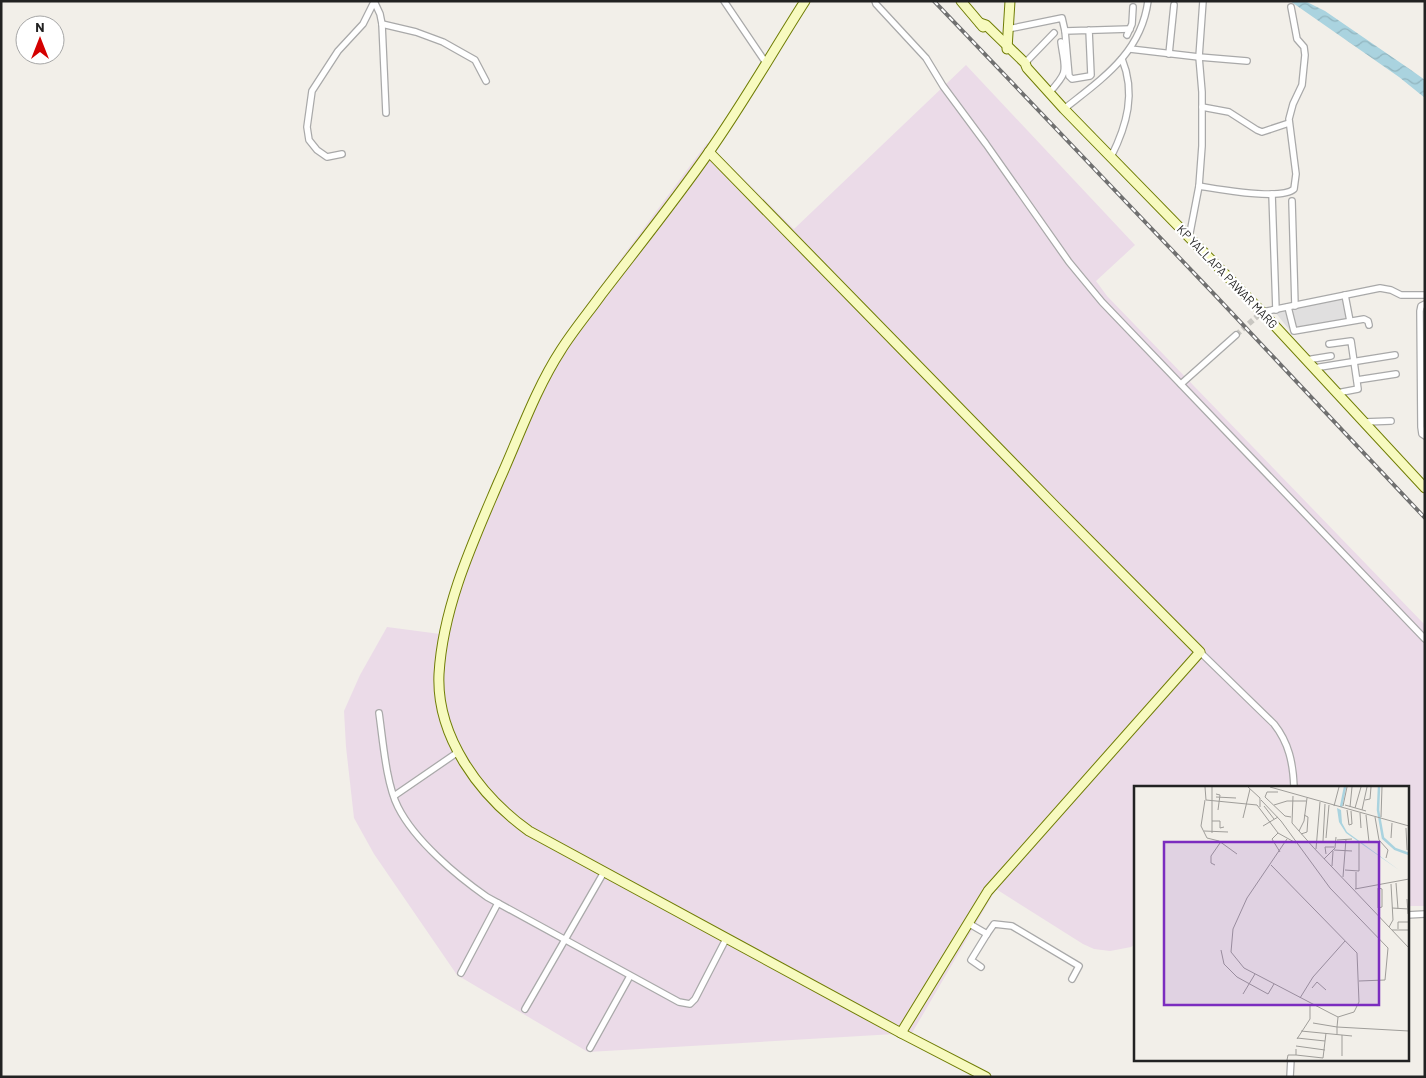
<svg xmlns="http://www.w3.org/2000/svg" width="1426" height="1078" font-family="Barlow,sans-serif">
  <defs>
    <pattern id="water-waves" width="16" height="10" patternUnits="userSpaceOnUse" patternTransform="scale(1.25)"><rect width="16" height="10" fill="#aad3df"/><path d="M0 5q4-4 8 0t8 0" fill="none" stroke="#92b5bf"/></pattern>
  </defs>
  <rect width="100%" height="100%" fill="#f2efe9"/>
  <path fill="#e0dfdf" d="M1347,295L1352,319L1291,332L1275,312Z"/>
  <path fill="#ebdbe8" d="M966,65L1135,245L1096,281L1107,296L1425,625V906H1407V787H1135V944L1131,947L1110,951L1094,949L1083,944L996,889L912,1033L588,1052L457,975L374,854L354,818L346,747L344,711L360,675L387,627L440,634L457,574L470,538L518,429L556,350L568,330L707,143L794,229Z"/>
  <path fill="url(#water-waves)" d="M1290,1H1305L1325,11L1411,70L1425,80V98L1399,77Z"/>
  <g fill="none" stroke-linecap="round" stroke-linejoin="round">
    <path stroke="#c8c6c1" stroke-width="5.5" stroke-dasharray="5.5 3" stroke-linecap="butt" d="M1236,335L1262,312"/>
    <g stroke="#a9a9a9" stroke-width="8">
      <g id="street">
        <path d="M374,1L380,14L382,24L386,113"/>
        <path d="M724,1L766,63"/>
        <path d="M875,1L876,4L926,58L943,86L986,144L1069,262L1102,302L1425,639"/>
        <path d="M382,24L416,32L443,42L475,60L486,81"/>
        <path d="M1008,29L1062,18L1065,31"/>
        <path d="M1089,30L1091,75L1090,76L1072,79L1069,76L1065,31L1130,29"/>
        <path d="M1127,35L1132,24L1133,7"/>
        <path d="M1130,49L1199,57L1247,61"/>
        <path d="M1169,54L1174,5"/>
        <path d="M1025,63L1054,33"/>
        <path d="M1049,93C1070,70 1065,71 1061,42"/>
        <path d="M1202,107L1229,112L1257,130L1262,132L1289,123"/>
        <path d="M1064,109C1103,78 1141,53 1148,1"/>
        <path d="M342,154L327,157L317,150L309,140L307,127L312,91L338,51L363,24L374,2"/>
        <path d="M1111,157C1127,125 1136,93 1122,59"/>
        <path d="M1199,186C1218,189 1281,201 1294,189L1296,174L1289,119L1293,104L1302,85L1305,55L1304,47L1297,39L1291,7"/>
        <path d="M1272,194L1276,310"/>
        <path d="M1292,201L1295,306"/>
        <path d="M1189,238L1199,186L1202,146V92L1199,57L1203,1"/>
        <path d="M1345,295L1350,321"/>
        <path d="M1425,304L1421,306L1420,311L1421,427L1422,434L1425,436"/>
        <path d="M1288,307L1294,331L1364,319L1368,321L1369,325"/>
        <path d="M1262,312L1380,288L1391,290L1401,295H1425"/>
        <path d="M1329,344L1351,341L1358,389L1337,393"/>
        <path d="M1306,360L1331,356"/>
        <path d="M1314,368L1395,355"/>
        <path d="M1357,380L1396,374"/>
        <path d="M1181,384L1236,335"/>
        <path d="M1364,422L1391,421"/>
        <path d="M1200,652L1274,724C1289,743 1293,763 1294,787"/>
        <path d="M379,713C383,741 386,783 398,807C415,841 457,876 487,897L679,1002L690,1004L695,999L726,939"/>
        <path d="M394,796L458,752"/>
        <path d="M1407,915L1425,914"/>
        <path d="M968,923L987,934"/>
        <path d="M981,967L971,960L987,934L994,924L1012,926L1079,966L1072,979"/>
        <path d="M461,973L498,903"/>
        <path d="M525,1009L604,872"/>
        <path d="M590,1048L630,976"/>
        <path d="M1290,1077L1291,1059"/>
      </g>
    </g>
    <g stroke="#707d05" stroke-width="11">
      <g id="secondary">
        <path d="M805,1C773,51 743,104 709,152C675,201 637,248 601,295C588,313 573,331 561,350C535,390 519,437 499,481C473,542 443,606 439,674C436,737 480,796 529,831L901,1033L986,1077"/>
        <path d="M961,1L983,27"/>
        <path d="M980,23L986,25L1025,63L1027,68L1064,109L1262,312L1425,488"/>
        <path d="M1007,49L1010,1"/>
        <path d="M709,152L1056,507L1200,652L988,891L901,1033"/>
      </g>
    </g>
    <use href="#street" stroke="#fff" stroke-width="5.5"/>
    <use href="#secondary" stroke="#f7fabf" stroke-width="9"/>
    <g stroke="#707070" stroke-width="4">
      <path id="rail" d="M934,1L1213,293L1425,518"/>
    </g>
    <use href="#rail" stroke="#fff" stroke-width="2" stroke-dasharray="5.5" stroke-linecap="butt"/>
  </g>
  <g text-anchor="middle" stroke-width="4.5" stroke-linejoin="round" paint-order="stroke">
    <g font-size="12" fill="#222" stroke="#fff">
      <text transform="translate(1227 277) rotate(46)" y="4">KP YALLAPA PAWAR MARG</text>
    </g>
  </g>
  <g transform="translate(1134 786)">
    <rect width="275" height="275" fill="#f2efe9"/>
    <path d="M203,22L207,24L208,37L213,46L265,84L212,47L205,36Z" fill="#aad3df"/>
    <path fill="none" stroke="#aad3df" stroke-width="2.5" d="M245,1L244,24L249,52L261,63L275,68M207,21L211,1"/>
    <path fill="none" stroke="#9f9d99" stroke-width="1" d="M71,1L72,14L123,19L144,47L162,57M78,1V47M114,1L126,12V21M136,1L275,40M144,6H133L131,11L151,30L157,31M82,8L86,9L84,24M159,10L158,37L179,61M82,11L102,12M71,14L67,40L73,52L85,55L103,68M127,14L147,35L196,102L254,162L251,194L225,195M231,14L236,13L237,1M140,19L153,15H172M211,19L232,25M130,20L140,33M200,20L205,1M209,20L213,1M216,21L218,1M221,22L227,1M213,24L215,39L218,38L217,25M228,24L233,1M226,27L227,42M232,29L235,56M241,31L245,54L254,64L252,72M247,31L248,1M109,32L116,3M78,35H86V42L90,41M129,40L144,31M272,42L273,64M70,45L94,46M165,45L170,35L173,12M144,47L138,53L146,66M167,48L173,46L174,31L170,29M192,52L195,19M257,52L258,37M203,54L218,53M189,55L191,18M178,60L275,162M182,63L186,16M200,64L218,65M192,68L191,61H200M190,73L201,62L202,51M81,79L77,77V70L86,57M137,79L223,167L225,216L220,226L204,231L196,227L110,182L97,166L99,143L113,112L153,53M198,80L199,65M211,84L225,85V57M222,86V103M209,91L212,53M262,97L264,123M244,102V122L248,121M245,102L248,103V121M221,103L275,93M273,113L274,128M258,122L275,123M255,141L259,134L257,98M264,143V136H275M258,144H275M87,164L90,178L103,191L134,208L140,198M178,202L183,196L192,204M109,208L121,188M166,212L179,191L211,155M204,231L203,241L275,245M179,237L203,241V248M167,245L218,250M163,252L191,255M163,253L176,233V218M162,260L191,264M162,269L189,272L192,247M208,270V249M153,274L154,269H162V263"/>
    <path fill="#7b2cbf" fill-opacity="0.15" stroke="#7b2cbf" stroke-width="2.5" d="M30,56H245V219H30Z"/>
    <rect width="275" height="275" fill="none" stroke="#222" stroke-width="2.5"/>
  </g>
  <rect width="1426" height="1078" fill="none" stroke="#222222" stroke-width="5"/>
  <g transform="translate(40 40)"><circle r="24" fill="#ffffff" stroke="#a7a7a7"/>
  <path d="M0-4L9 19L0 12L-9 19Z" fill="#d40000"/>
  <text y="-8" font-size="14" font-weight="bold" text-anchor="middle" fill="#222222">N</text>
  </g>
</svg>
